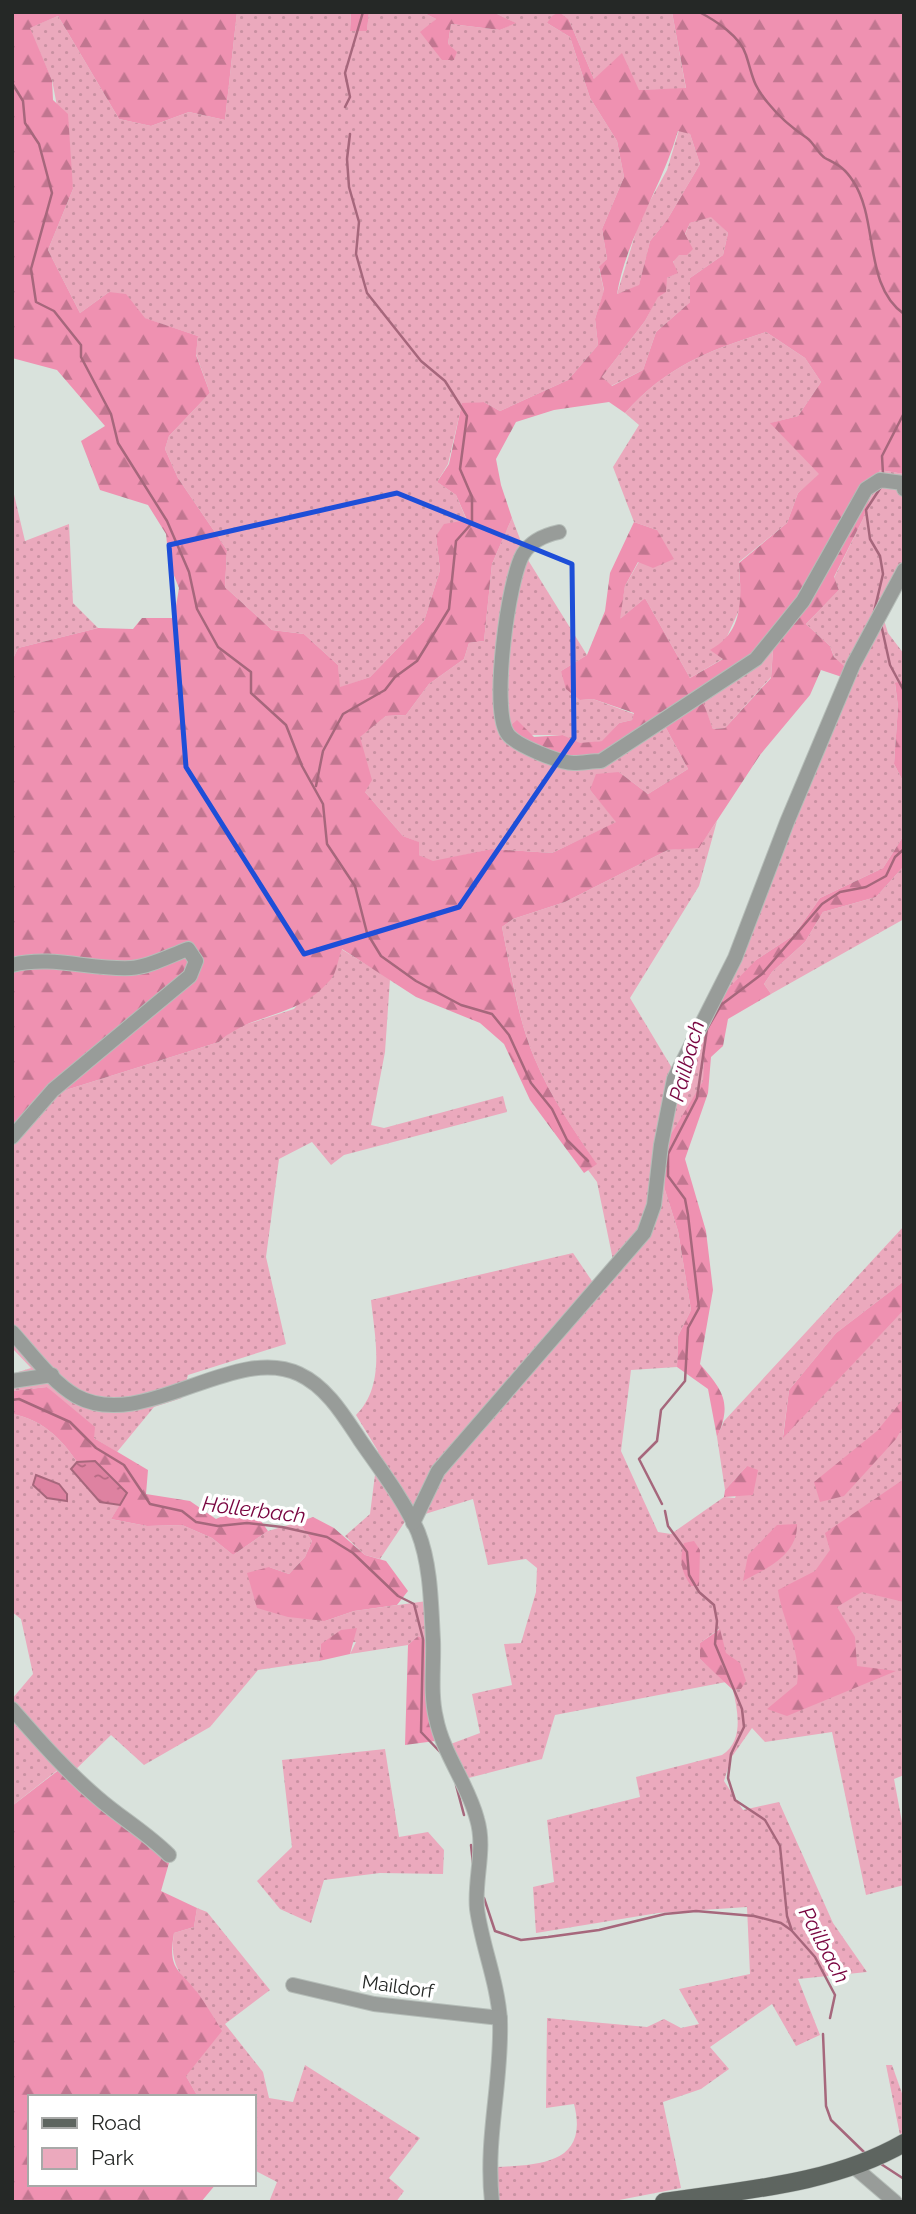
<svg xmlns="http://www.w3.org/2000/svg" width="916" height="2214" font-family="Raleway,sans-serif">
  <defs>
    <pattern id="green-dots" width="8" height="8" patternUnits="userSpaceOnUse" patternTransform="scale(1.75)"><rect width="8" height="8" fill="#eba9bd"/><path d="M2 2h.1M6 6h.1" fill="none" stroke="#c991a2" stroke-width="1.8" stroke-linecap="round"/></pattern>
    <pattern id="forest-firs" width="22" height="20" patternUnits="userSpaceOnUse" patternTransform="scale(1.75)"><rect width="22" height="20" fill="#ef91b1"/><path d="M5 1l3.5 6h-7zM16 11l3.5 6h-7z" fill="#c17690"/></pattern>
    <pattern id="water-ripples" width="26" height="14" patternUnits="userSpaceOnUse" patternTransform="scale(1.75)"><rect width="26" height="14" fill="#de82a1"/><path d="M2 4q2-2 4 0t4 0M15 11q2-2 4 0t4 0" fill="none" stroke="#b46a83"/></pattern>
  </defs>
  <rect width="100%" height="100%" fill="#d9e2dc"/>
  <g fill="url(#green-dots)">
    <path d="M237,12H351L350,30H367L369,12H422L436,19L421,33L448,44L451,24L500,30L515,23L493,12H672L686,89L639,90L594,79L569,20L547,23L570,37L590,98L617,141L624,177L602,229L607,259L599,268L604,291L595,319L598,345L568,380L500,411L484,402L462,404L448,464L437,482L456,495L467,521L436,536L440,570L424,621L370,677L339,688L338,665L304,634L272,630L225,587L227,550L178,478L165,449L169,436L210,393L196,354L198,336L144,318L109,292L80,313L48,250L73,189L52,80L29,28L58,16L119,119L151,126L189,112L225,120Z"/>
    <path d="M679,130L690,134L700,164L667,220L650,241L639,286L617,294L640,219L667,170Z"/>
    <path d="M711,216L728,233L723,255L690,278V302L656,332L643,370L611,386L602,377L645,321L667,278L677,273L673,263L690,223Z"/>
    <path d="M766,332L805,358L821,382L798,416L771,423L820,474L798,493L787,523L739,562L741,606L725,641L724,658L690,678L645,598L619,620L625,586L657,530L634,522L613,467L639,425L625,413C667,366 707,351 766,332Z"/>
    <path d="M880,470L904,474V582L883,617L888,633L904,654V680L895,684L898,707L894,764L904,783V835L883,868L820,898L794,935L756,960L704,1034L703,1081L691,1105L665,1190L678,1231L691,1310L678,1336L677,1367L631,1370L621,1451L658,1532L671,1534L724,1497L735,1498L747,1466L725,1490L717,1437L724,1421L904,1226V1281L836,1333L789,1390L783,1436L904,1310V1775L894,1779L904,1833V1885L866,1895L832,1732L765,1742L752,1728L731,1758L724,1781L743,1810L779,1802L833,1923L867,1972L798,1979L820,2035L796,2046L772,2004L710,2047L729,2069L701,2089L663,2102L681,2188L609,2202H485L484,2168C529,2164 591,2170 574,2104L546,2108L547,2018L647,2027L664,2019L681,2028L699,2024L679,1989L750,1974L747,1907L658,1913L536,1933L533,1887L554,1882L547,1820L640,1797L636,1777L722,1755C744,1741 738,1712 733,1690L741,1689L721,1642L719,1629L700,1643V1659L726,1682L555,1715L542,1759L457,1781L440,1748L480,1733L472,1694L512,1685L504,1644L521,1643L536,1592L537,1568L526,1559L488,1565L473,1499L406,1520L380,1559L365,1555L345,1536L370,1514L378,1451L356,1415C386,1385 375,1339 371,1300L573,1253L594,1284L614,1265L597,1182L588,1170L596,1163C573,1129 550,1096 534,1057C517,1016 511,970 502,927L513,919L565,902L668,850L699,847L717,821L699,886L630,998L672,1068L742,929L842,677L830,646L806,624L839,590L834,578L863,519Z"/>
    <path d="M12,486L25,541L69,524L73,603L98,628L18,648L12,661Z"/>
    <path d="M512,518L528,560L587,655L561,671L580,700L593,699L634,714L632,720L619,723L603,741L580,744L563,735H500L626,753L666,728L688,769L648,794L619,772L590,790L617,822L552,853L491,849L433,862L419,855L418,842L403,836L365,792L359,737L386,716L406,715L429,684L464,659L469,643L484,641L492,564Z"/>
    <path d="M773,649L771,677L725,728L713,729L701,699Z"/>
    <path d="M904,866V919L771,994L764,984L772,972L805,942L823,912L876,897Z"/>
    <path d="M341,949L390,979L385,1052L371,1125L384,1128L503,1096L507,1112L344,1155L331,1165L312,1142L279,1159L266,1257L286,1344L188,1375L182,1398L154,1407L117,1452L94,1438L47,1387L12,1391V1374L31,1368L12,1348V1129L34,1100L219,1042L235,1028L294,1009Z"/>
    <path d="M12,1414C41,1419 61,1438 77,1462L71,1470L113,1505H120L111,1519L147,1526L182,1525L212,1538L233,1555L268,1531L299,1522L312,1541L305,1557L289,1574L269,1567L325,1621L354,1611L427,1601L428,1641L418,1636L408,1645L350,1654L356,1642L321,1644L319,1661L258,1670L210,1727L144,1765L111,1735L69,1776L59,1769L12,1806V1699L33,1674L21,1619L12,1612Z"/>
    <path d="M385,1749L399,1837L428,1832L444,1850L443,1874L380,1873L324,1880L311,1923L280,1909L257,1881L292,1847L282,1760Z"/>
    <path d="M197,1908L207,1912L270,1990L225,2024L263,2072L269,2098L293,2102L305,2065L420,2138L389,2178L404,2191L396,2202H269L277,2182L254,2170V2097H198L186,2076L196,1991C176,1973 170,1959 174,1933L194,1927Z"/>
    <path d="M886,2065H892L904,2099V2132L900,2135Z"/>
  </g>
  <g fill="url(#forest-firs)" fill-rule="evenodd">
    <path d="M12,12H237L225,120L189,112L151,126L119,119L58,16L30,28L52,80L53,100L68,114L73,189L48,250L80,313L109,292L126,294L145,318L198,336L196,355L210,393L169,436L165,449L178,478L227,550L225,587L272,630L304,634L338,665L340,687L370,677L424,621L440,570L436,536L444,524L467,520L456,495L437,482L449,464L462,403L484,402L500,411L568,380L598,345L595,319L604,290L599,267L607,259L602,229L624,177L617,141L590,98L570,37L547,23L552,16L559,12L569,20L594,79L622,53L639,90L686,88L672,12H904V474L880,470L863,519L834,577L839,590L806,624L830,646L834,657L846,668L842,677L821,670L810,695L760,755L699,848L668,850L565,902L513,919L502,927C511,971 517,1016 534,1057C550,1096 573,1129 597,1164L584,1173L530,1100L504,1044L480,1023L416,997L342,949C338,958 337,972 331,979C297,1020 253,1011 219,1042L34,1100L12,1129V661L18,648L98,628L133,629L142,618H174L179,588L169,563L166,534L148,505L100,490L81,441L105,426L57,370L12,358ZM678,131L690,134L700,164L667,220L650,241L639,285L617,294C627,236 662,187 678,131ZM711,217L728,233L723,255L690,278V302L656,332L643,370L612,386L602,377L645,321L658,297L666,292L667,278L678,273L673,262L679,255H687L693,249L685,234L690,223ZM766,332L805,358L821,382L798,416L770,423L819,474L798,493L787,523L739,563C741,597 745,631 710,650L723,659L690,678L645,598L620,619L625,586L638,562L653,568L674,559L657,530L634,522L610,573L605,611L587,655L561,671L566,689L580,700L593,699L634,713L632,720L619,723L602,741L580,743L563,735L534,737L517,720L500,735C574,790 595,773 666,728L688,769L648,794L619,772L596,774L590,790L616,822L552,853L491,849L433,861L419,855V842L403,836L365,792L372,780L360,737L386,716L406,715L429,684L464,659L469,643L484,641L492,564L512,518L501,485L496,459L516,422L554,410L609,402L625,413C667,366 707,351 766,332ZM773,650L771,678L725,728L713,729L702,699Z"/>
    <path d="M351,12H369L367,31H350Z"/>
    <path d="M422,12H493L516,23L500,30L451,24L448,44L457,52L454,60H442L420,32L436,19Z"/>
    <path d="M904,680V783L894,764L898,707L895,683Z"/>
    <path d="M904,835V866L876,897L823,912L805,942L772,972L764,984L771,994L728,1019L723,1046L711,1057L708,1093L685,1159L706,1231L713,1290L700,1364C722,1390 733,1402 717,1437L708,1389L677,1367L678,1336L691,1310L678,1231L665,1190L663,1157L670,1136L703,1081L704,1034L722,995L756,960L794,935L820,898L883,868Z"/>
    <path d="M904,1281V1310L783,1438L789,1390L836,1333Z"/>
    <path d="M47,1387L95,1427L94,1438L148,1470L146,1494L190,1501L216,1519L249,1504L268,1531L233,1555L212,1538L182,1525L147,1526L111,1519L127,1493L95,1461L77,1462C61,1438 41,1419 12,1414V1391Z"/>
    <path d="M904,1398V1425L896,1439L844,1496L820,1502L814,1482L877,1431Z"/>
    <path d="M747,1466L758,1470L753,1495L724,1497L725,1490Z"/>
    <path d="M904,1479V1602L862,1592L837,1607L855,1637L857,1666L896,1671L787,1716L767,1709L797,1684C802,1652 783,1623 778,1590L815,1571L830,1550L825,1533Z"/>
    <path d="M313,1517L334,1528L365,1555L386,1561L408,1591L397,1605L354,1611L325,1621L288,1617L257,1608L247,1573L269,1567L289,1574L305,1557L312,1541L299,1522Z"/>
    <path d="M797,1524C798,1555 766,1569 743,1581L748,1555L777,1525Z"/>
    <path d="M694,1541L700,1550L699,1586H691C681,1571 679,1561 684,1543Z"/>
    <path d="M357,1628L350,1654L319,1661L321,1644L341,1630Z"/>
    <path d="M720,1629L726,1653L740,1663L746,1681L741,1689L733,1690L700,1659V1643Z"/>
    <path d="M418,1636L428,1641L431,1721L435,1741L405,1745L408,1645Z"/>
    <path d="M60,1769L164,1855L169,1863L161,1891L197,1908L194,1927L174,1933C168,1969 177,1967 197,1992C206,2004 214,2018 222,2031L186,2076L198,2097H30V2184H216L201,2202H12V1806Z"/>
  </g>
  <g fill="url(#water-ripples)" stroke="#a6677c" stroke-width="2">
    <path d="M95,1461L127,1493L120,1505L100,1502L71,1469L77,1462Z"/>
    <path d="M36,1475L59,1484L67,1494V1501L47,1498L33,1485Z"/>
  </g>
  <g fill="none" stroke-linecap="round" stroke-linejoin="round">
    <g stroke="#a6677c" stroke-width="2.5">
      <path d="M699,12C715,20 741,37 746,55C753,76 752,84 768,103C780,118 792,128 807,138C814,143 818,154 825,158C838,165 844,167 853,181C879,220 863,285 904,314"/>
      <path d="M12,83L23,101L25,123L39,144L52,193L31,269L36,302L54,311L81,345V357L111,414L118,443L167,521L189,572L197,609L218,647L251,672V693L286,725L302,766L323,804L327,844L355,886L367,933L381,956L416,981L461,1005L492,1014L509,1035L531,1083L552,1109L567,1140L588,1161"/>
      <path d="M345,107L350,97L345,73L363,12"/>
      <path d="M883,474L882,456L904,413"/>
      <path d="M874,612L883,574L880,556L870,539L866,510L881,487"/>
      <path d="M881,624L890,665L904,691"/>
      <path d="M316,786L323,751L343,714L385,690L395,677L417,661L449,609L456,541L472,523V497L460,469L467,416L445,381L421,361L367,293L356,254L359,222L349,187L347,159L350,134"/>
      <path d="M12,1400L19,1399L70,1422L96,1448L124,1465L150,1504L182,1511L196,1522L218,1526L247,1523L282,1527L327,1537L353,1553L398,1596L414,1604L423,1639L421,1732L442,1754"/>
      <path d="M662,1504L639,1459L657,1441L661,1410L685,1381L688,1328L699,1308L688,1215L685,1199L668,1176V1154L697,1098L707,1029L721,1005L762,974L822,904L840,892L866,887L886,876L895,857L904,849"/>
      <path d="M665,1511L668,1526L687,1552L689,1575L699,1592L714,1605L717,1621L715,1644L742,1709L744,1727L731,1754L728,1778L735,1800L765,1820L780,1846L787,1916L792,1931L815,1957L835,1995L830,2018"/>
      <path d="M456,1785L464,1815"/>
      <path d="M471,1845L473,1863"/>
      <path d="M484,1898L495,1931L521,1940L548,1937L599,1930L665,1914L696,1911L754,1916L781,1923L791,1930"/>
      <path d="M823,2034L826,2106L831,2120L865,2153"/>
      <path d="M881,2164L904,2179"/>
    </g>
    <g stroke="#b5bdb8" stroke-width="16">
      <g id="minor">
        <path d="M559,532C545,535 531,541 523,554C508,580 491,707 507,733C514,745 560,763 574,763C583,763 592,761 601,761L756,659L803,601L866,489L880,480L903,483L904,489"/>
        <path d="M12,965C52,955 91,970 131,968C149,967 171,955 188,949L196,961L190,976L53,1090L12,1137"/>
        <path d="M12,1332C31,1353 52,1382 76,1396C143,1433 234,1343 299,1374C327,1387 344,1416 360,1440C380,1469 404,1500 418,1532C431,1565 431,1605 433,1640C434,1665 430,1694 436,1718C443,1754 468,1784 477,1819C486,1849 474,1879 477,1909C482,1946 498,1983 500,2021C502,2083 485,2138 492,2202"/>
        <path d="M12,1381L52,1375"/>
        <path d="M413,1523L438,1471L644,1233L654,1205L661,1145L674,1079L735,958L787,822L853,665L904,570"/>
        <path d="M12,1709C39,1740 66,1771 98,1798C121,1818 147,1833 169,1855"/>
        <path d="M293,1985L374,2004L500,2018"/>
        <path d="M853,2166L895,2202"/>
      </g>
    </g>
    <g stroke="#b5bdb8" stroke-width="19">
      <path id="major" d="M664,2202C744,2190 833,2184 904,2143"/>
    </g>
    <use href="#minor" stroke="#989c99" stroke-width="14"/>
    <use href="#major" stroke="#5e6560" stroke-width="18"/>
  </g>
  <path fill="none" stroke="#1d4ed8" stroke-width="5" stroke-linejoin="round" d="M397,493L572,564L574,738L459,907L304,954L186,767L169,545Z"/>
  <g text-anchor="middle" stroke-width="7" stroke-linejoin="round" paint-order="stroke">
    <g font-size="19" fill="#252826" stroke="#fff">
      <text transform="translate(398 1986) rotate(8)" y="7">Maildorf</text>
    </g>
    <g font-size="21" font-style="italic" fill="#790540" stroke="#fff">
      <text transform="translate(687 1061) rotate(-75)" y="7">Pailbach</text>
      <text transform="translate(254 1510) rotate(7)" y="7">Höllerbach</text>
      <text transform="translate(824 1945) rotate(62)" y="7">Pailbach</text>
    </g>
  </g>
  <rect width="916" height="2214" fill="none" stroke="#252826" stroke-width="28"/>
  <rect x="28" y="2095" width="228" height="91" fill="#ffffff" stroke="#a8a9a8" stroke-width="2"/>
  <rect x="42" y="2118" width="35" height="10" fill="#5e6560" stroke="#a8a9a8" stroke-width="2"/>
  <text x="91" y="2130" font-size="21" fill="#252826">Road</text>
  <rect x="42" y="2148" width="35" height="21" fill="#eba9bd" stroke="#a8a9a8" stroke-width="2"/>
  <text x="91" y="2165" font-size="21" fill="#252826">Park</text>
</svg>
